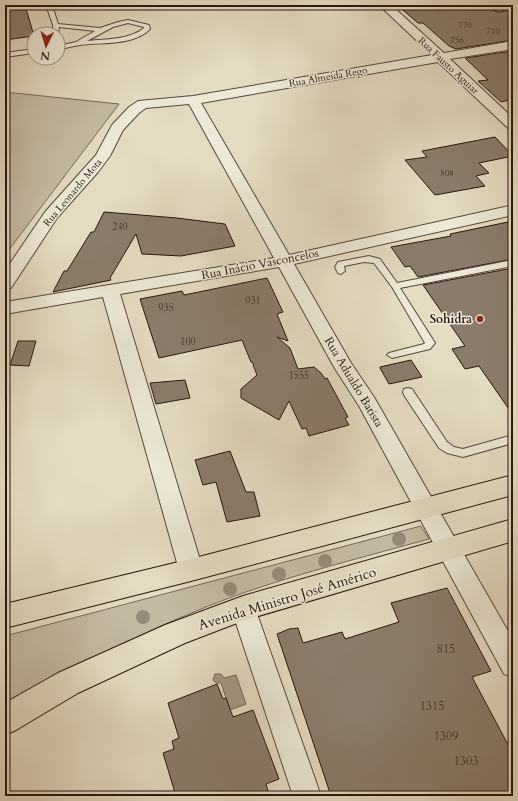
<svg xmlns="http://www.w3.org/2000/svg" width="518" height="801" font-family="Cardo,serif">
  <rect width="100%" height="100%" fill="#e4dbc2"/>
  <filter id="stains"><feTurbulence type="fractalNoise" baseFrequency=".005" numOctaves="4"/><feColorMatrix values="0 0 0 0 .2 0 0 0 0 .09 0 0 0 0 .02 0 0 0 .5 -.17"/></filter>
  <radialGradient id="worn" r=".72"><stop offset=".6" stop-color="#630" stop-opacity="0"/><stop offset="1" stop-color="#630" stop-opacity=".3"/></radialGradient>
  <g fill="#c4baa4" stroke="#76685a">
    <path d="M5,92L119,104L5,255Z"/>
    <path d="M421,526L429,539C367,556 304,572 243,593C161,622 82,664 5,704V636Z"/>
  </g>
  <path fill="#a49885" stroke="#726456" d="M215,674H221L224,678L236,675L246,704L230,710L221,683H216L213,680Z"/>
  <g fill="#8a7c6c" stroke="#28160f">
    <path d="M5,5H25L34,36L5,40Z"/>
    <path d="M397,5H494L491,9L497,12L513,10V40L456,49L449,46L423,23H418Z"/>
    <path d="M513,51V103L510,100L501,102L478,81L488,80L465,58Z"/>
    <path d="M495,137L513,156L479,163L489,173L476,176L485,186L435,195L405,160L427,157L422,151Z"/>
    <path d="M104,212L177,218L225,224L235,246L181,256L142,254L136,234L110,278L111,280L53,292L64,271H67L91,232H94Z"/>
    <path d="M513,221V259L418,277L410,266L405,267L391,247L451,236L450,234Z"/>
    <path d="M513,268V415L479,366L465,369L452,349L465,346L423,285Z"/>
    <path d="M267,278L283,312L277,314L288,341L277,337L290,348L298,369L314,367L321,373L325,379L327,378L348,417L345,418L349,425L309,436L306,428L302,429L289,401L279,420L241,398V389L257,375L253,365L254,364L251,362L242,340L159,358L140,299L182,291L184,295Z"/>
    <path d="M18,341H36L29,366L10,365Z"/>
    <path d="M411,360L422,377L389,384L380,368V367Z"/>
    <path d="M185,380L190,398L156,404L150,383Z"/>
    <path d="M230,451L246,492H254L260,516L227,522L216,482L203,485L195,460Z"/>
    <path d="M447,588L491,671L472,677L513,754V796H331L277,634L289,629L298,628L303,643L342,632L345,639L399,622L391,603Z"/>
    <path d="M217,684L223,699L226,698L233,717L253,710L279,779L266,784L268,791L255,796H176L163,753L174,749L172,741L179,738L168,703Z"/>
  </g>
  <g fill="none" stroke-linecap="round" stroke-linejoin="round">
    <g stroke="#57473c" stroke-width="2">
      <g id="lane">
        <path d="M46,5H52L58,24L100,28L118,22L128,20L149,25L150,29C133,46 102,42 80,45C72,46 65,48 58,50V46L76,42L95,31L59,27L58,35L53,34V25ZM128,23L144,27V28C129,40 106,39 87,41L113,27Z"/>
        <path d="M34,49V53L5,57V53Z"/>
        <path d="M369,256L380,259L397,283L513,260V266L400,288L435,343L430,349L392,358L387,355L389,353L424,344L425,343L392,287L374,263L364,262L344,266L345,271L341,274L338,273L335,267L338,262Z"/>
        <path d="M408,388L412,389L447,442L454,447L463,449L513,435V443L463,457L447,453L439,448L404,395L403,392L404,389Z"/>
      </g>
    </g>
    <g stroke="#57473c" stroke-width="2">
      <g id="street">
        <path d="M379,5H391L444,53L513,41V49L450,59L513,118V129L508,128L438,62L201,103L289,255L513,205V215L294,264L351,363L374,397L513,640V677L504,674L359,406L334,367L279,267L120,294L203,570L199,577L191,580L183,577L179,570L103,297L5,314V302L274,258L189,104L146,108L139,113L123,130L110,156L98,172L57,218L11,288L5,290V271L45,212L96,155L112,125L129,107L138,101L193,96L432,55Z"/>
        <path d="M497,5H513V8L498,11L492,8Z"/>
        <path d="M243,597L252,600L255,608L321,796H293L231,608L234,600Z"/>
      </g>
    </g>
    <g stroke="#28160f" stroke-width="2">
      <g id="primary">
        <path d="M513,475V495L191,581L5,628V604L191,559Z"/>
        <path d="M513,519V541L245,620L185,643L78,693L16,730L5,735V703L58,673L165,625L243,596Z"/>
      </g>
    </g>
    <use href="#lane" fill="#ede8d7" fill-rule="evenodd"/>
    <use href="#street" fill="#ede8d7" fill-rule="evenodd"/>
    <use href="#primary" fill="#e4dbc2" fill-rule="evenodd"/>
  </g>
  <g fill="#968a78">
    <circle cx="399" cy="539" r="7"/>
    <circle cx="325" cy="561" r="7"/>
    <circle cx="279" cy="574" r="7"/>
    <circle cx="230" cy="589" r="7"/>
    <circle cx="143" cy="617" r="7"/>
  </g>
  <circle fill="#8f2418" stroke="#ede8d7" stroke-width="1.5" cx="480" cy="319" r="4"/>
  <g text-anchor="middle" stroke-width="3" stroke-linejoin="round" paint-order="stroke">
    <g font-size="9" fill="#403026">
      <text x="465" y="28">770</text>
      <text x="493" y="34">710</text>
      <text x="457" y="43">756</text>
      <text x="447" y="176">808</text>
    </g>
    <g font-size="10" fill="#28160f" stroke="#ede8d7">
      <text transform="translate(449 65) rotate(43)" y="4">Rua Fausto Aguiar</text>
      <text transform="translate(328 76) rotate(-10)" y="4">Rua Almeida Rego</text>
      <text transform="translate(72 192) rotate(-50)" y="4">Rua Leonardo Mota</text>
    </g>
    <g font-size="10" fill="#403026">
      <text x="120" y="230">240</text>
      <text x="253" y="304">931</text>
      <text x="166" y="311">935</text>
      <text x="188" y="345">100</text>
      <text x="299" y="379">1555</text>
    </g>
    <g font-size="12" fill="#28160f" stroke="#ede8d7">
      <text transform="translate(260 264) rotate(-11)" y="4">Rua Inácio Vasconcelos</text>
      <text transform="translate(354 382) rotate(59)" y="4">Rua Adualdo Batista</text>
    </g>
    <g font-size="12" font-weight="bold" fill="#28160f" stroke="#ede8d7" text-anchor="end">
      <text x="472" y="323">Sohidra</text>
    </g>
    <g font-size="12" fill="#403026">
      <text x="446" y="653">815</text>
      <text x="432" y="710">1315</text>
      <text x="446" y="740">1309</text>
      <text x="466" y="765">1303</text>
    </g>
    <g font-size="14" fill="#28160f" stroke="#ede8d7">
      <text transform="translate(287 598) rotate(-17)" y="5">Avenida Ministro José Américo</text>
    </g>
  </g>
  <rect width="518" height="801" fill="none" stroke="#e4dbc2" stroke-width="20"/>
  <rect x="6" y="6" width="506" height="789" fill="none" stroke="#28160f" stroke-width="2"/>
  <rect x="10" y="10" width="498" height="781" fill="none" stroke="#28160f"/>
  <g transform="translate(46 46) rotate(185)"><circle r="19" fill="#ede8d7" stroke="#9e9487"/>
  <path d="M0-3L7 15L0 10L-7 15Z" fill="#8f2418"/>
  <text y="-6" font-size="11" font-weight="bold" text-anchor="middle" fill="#28160f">N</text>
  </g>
  <rect width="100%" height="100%" filter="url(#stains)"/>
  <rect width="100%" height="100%" fill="url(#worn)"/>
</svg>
